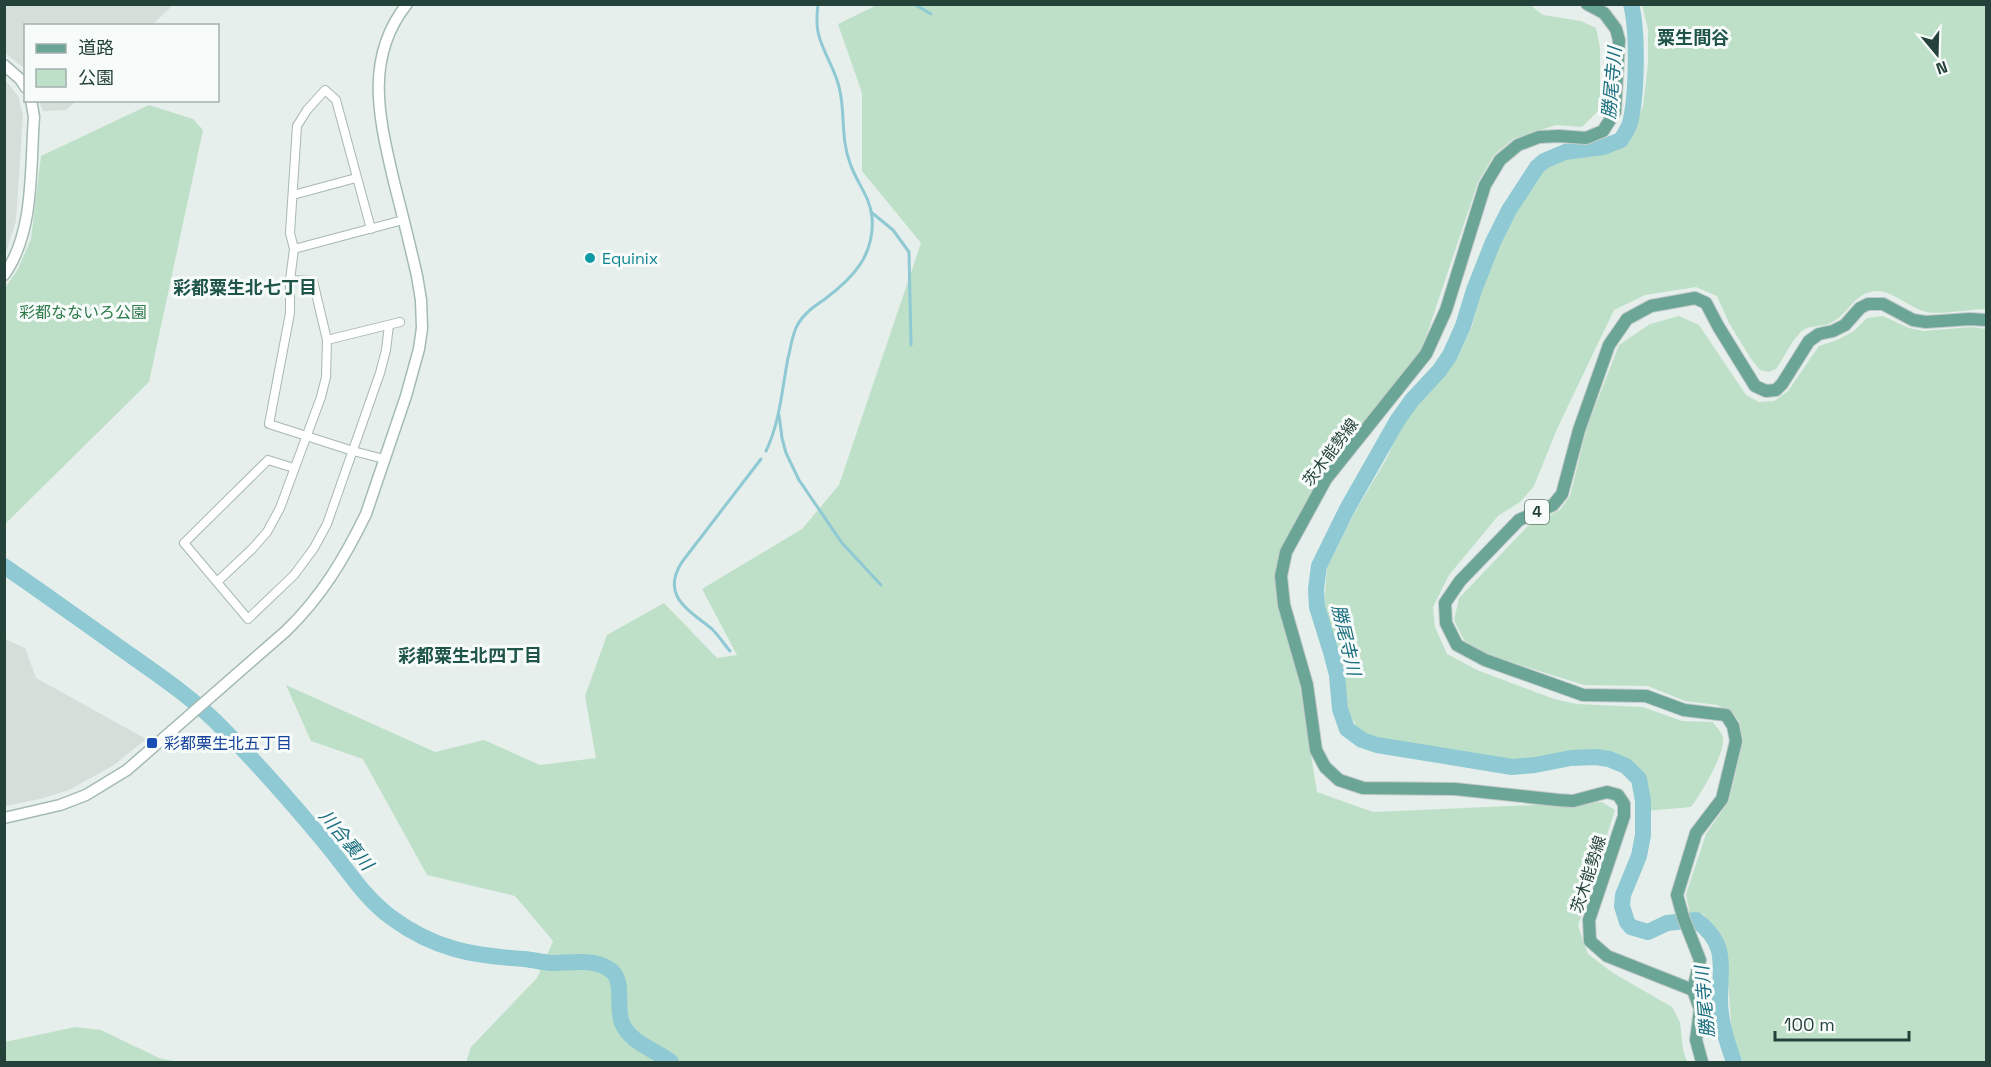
<svg xmlns="http://www.w3.org/2000/svg" width="1991" height="1067" font-family="'Space Grotesk','Noto Sans JP',sans-serif">
  <rect width="100%" height="100%" fill="#e6efeb"/>
  <g fill="#d4dfda">
    <path d="M4,5L5,4L173,5L152,25L26,26L25,69L5,53Z"/>
    <path d="M5,80L18,96L23,115L16,221L5,255Z"/>
    <path d="M39,101L40,100L76,101L66,110L43,111Z"/>
    <path d="M5,639L25,648L36,678L146,739L114,765L69,790L40,799L5,806Z"/>
  </g>
  <g fill="#bfe0c8">
    <path d="M879,4H1529L1543,15L1581,21L1596,28L1600,48V109L1582,127L1556,125L1513,139L1494,155L1478,182L1421,352L1320,476L1282,550L1275,577L1278,606L1298,675L1317,792L1373,812L1602,802L1615,810L1578,926L1588,954L1613,973L1672,1007L1680,1022L1683,1050L1687,1062H466L471,1047L537,978L553,941L515,896L427,875L363,759L311,741L286,685L435,752L484,740L540,765L596,758L585,696L607,635L664,603L717,658L737,655L702,589L802,529L839,485L921,243L862,171V93L838,24Z"/>
    <path d="M1642,5H1986V309C1972,309 1939,315 1927,312C1911,309 1892,290 1876,291C1853,292 1848,317 1828,324C1819,327 1810,325 1802,331C1793,338 1783,359 1776,369L1769,372L1760,370L1751,359L1729,323L1717,296L1696,287L1645,295L1614,310L1557,429L1534,486L1520,502L1498,516L1449,575L1433,607L1435,627L1447,654L1477,670L1554,699L1577,704L1643,707L1682,721L1713,722C1716,727 1722,732 1723,738C1725,754 1701,794 1691,807L1646,811L1647,796L1639,770L1626,760L1609,753L1592,751L1570,752L1535,760L1511,761L1470,756L1454,751L1421,748L1392,743L1360,733L1346,707L1344,674L1339,649L1324,607L1327,567L1356,510L1387,458L1403,421L1443,378L1458,357L1472,326L1481,291L1501,240L1541,169L1567,158L1592,153L1606,154L1629,143L1643,106L1648,64V29Z"/>
    <path d="M149,105L193,119L203,130L149,382L5,524V288L18,269L31,239L41,156Z"/>
    <path d="M1679,316L1699,325L1746,395L1759,402L1774,401L1788,391L1819,346L1837,340L1854,331L1867,318L1883,316L1909,328L1923,331L1972,327L1986,329V1062H1743L1732,1034L1726,957L1722,937L1703,914L1690,915L1686,894L1706,834L1729,801L1743,740L1739,721L1730,711L1717,705L1685,701L1648,686L1584,685L1485,654L1464,640L1454,620L1459,598L1528,526L1560,510L1570,496L1587,427L1619,345L1650,324Z"/>
    <path d="M75,1027L101,1030L159,1058L178,1062H5V1042Z"/>
  </g>
  <g fill="none" stroke-linecap="round" stroke-linejoin="round">
    <g stroke="#8ec9d4" stroke-width="3">
      <path d="M914,4L931,14"/>
      <path d="M871,212L893,230L909,252L911,345"/>
      <path d="M779,415L782,438L786,453L799,480L842,543L881,585"/>
      <path d="M766,451C780,422 782,389 788,358C791,347 792,334 798,324C804,313 815,306 825,299C853,278 875,255 872,217C870,196 856,182 850,163C841,140 845,115 840,91C836,69 822,52 818,32C816,23 817,13 818,4"/>
      <path d="M730,651C724,644 719,636 712,629C689,610 660,596 682,562L761,459"/>
    </g>
    <g stroke="#8ec9d4" stroke-width="16">
      <path d="M1631,4C1638,31 1637,96 1630,123C1628,129 1624,135 1621,140L1603,147L1565,152L1544,161L1537,167L1509,210L1493,242L1474,290L1463,326L1450,355L1439,371L1412,400L1397,421L1347,509L1319,566L1316,589L1317,607L1331,652L1337,675L1340,709L1347,729L1362,740L1377,745L1512,767L1535,765L1571,758L1596,757L1609,759L1626,766L1639,779L1643,801V835L1639,856L1623,895L1622,906L1627,922L1631,927L1648,932L1667,923L1696,920C1728,944 1720,964 1720,999C1720,1021 1727,1042 1734,1062"/>
      <path d="M4,566C42,592 78,618 116,645C154,672 193,697 226,732C260,766 292,803 323,840C346,867 363,897 392,918C434,949 473,956 524,959C533,960 542,962 551,963C569,963 593,958 609,969C626,979 615,1006 622,1023C630,1043 656,1050 671,1062"/>
    </g>
    <g stroke="#a8b8b2" stroke-width="10">
      <g id="street">
        <path d="M293,195L356,178"/>
        <path d="M371,229L336,100L325,90L307,110L297,126L290,233L294,249L290,280V313L269,424L353,451L384,459"/>
        <path d="M294,249L403,220"/>
        <path d="M327,340L400,322"/>
        <path d="M294,468L268,460L184,543L248,619L294,575L314,548L327,524L380,373L386,350L389,325"/>
        <path d="M217,582L252,549L267,532L280,508L321,397L326,377L327,340L313,281L290,280"/>
      </g>
    </g>
    <g stroke="#a4bbb3" stroke-width="13">
      <g id="secondary">
        <path d="M4,65L20,79L26,88"/>
        <path d="M4,275C35,232 30,167 34,117L31,100"/>
        <path d="M4,818L60,805L86,795L127,770L286,631C322,596 344,559 366,514L406,396L419,349L422,328L421,300L417,276C410,245 402,213 394,182C380,121 363,59 407,4"/>
      </g>
    </g>
    <g stroke="#c2cac8" stroke-width="14">
      <g id="primary">
        <path d="M1587,4L1604,13L1616,29L1619,40L1615,112L1603,131L1586,138L1559,136L1539,137L1518,145L1500,160L1485,185L1446,310L1426,354L1326,479L1286,552L1281,576L1284,605L1307,685L1316,750L1325,767L1339,780L1363,788L1455,789L1558,800L1573,801L1607,792L1618,795L1624,804V816L1589,920L1590,941L1607,956L1693,990"/>
        <path d="M1693,990L1700,960L1683,917L1677,895L1696,833L1722,799L1736,741L1733,726L1726,715L1684,710L1646,696L1583,695L1485,660L1457,645L1446,623L1445,603L1460,581L1519,520L1553,505L1562,494L1579,430L1609,345L1627,319L1651,306L1695,298L1706,303L1718,326L1755,386L1766,391L1776,390L1782,384L1809,341L1819,334L1833,331L1845,325L1860,308L1868,304H1883L1913,320L1926,322L1970,319L1986,320"/>
        <path d="M1693,990L1700,1009L1696,1040L1702,1062"/>
      </g>
    </g>
    <use href="#street" stroke="#fff" stroke-width="8"/>
    <use href="#secondary" stroke="#fff" stroke-width="10"/>
    <use href="#primary" stroke="#6aa596" stroke-width="12"/>
  </g>
  <circle fill="#0f9aa8" stroke="#f7fbf9" stroke-width="2" cx="590" cy="258" r="6"/>
  <rect fill="#1a4fb4" stroke="#f7fbf9" stroke-width="2" x="146" y="737" width="12" height="12" rx="3"/>
  <g text-anchor="middle" stroke-width="6" stroke-linejoin="round" paint-order="stroke">
    <rect fill="#f7fbf9" stroke="#637a73" stroke-width="1.5" x="1525" y="500" width="24" height="24" rx="4.5"/>
    <g font-size="15" font-weight="bold" fill="#24423a">
      <text x="1537" y="517">4</text>
    </g>
    <g font-size="16" fill="#0d838f" stroke="#f7fbf9" text-anchor="start">
      <text x="602" y="264">Equinix</text>
    </g>
    <g font-size="16" fill="#2d7a4b" stroke="#f7fbf9">
      <text x="83" y="318">彩都なないろ公園</text>
    </g>
    <g font-size="16" fill="#24423a" stroke="#f7fbf9">
      <text transform="translate(1330 452) rotate(-53)" y="6">茨木能勢線</text>
      <text transform="translate(1588 874) rotate(-72)" y="6">茨木能勢線</text>
    </g>
    <g font-size="16" fill="#164399" stroke="#f7fbf9" text-anchor="start">
      <text x="164" y="749">彩都栗生北五丁目</text>
    </g>
    <g font-size="18" font-weight="bold" fill="#1f5548" stroke="#f7fbf9">
      <text x="1693" y="44">粟生間谷</text>
      <text x="245" y="294">彩都粟生北七丁目</text>
      <text x="470" y="662">彩都粟生北四丁目</text>
    </g>
    <g font-size="18" font-style="italic" fill="#1c6f80" stroke="#f7fbf9">
      <text transform="translate(1612 83) rotate(-85)" y="6">勝尾寺川</text>
      <text transform="translate(1346 640) rotate(77)" y="6">勝尾寺川</text>
      <text transform="translate(346 840) rotate(50)" y="6">川合裏川</text>
      <text transform="translate(1705 1002) rotate(-95)" y="6">勝尾寺川</text>
    </g>
  </g>
  <rect width="1991" height="1067" fill="none" stroke="#24423a" stroke-width="12"/>
  <rect x="24" y="24" width="195" height="78" fill="#f7fbf9" stroke="#a3b1ad" stroke-width="1.5"/>
  <rect x="36" y="44" width="30" height="9" fill="#6aa596" stroke="#a3b1ad" stroke-width="1.5"/>
  <text x="78" y="54" font-size="18" fill="#24423a">道路</text>
  <rect x="36" y="69" width="30" height="18" fill="#bfe0c8" stroke="#a3b1ad" stroke-width="1.5"/>
  <text x="78" y="84" font-size="18" fill="#24423a">公園</text>
  <g transform="translate(1937 54) rotate(161)" stroke="#f7fbf9" stroke-width="4.5" paint-order="stroke">
  <path d="M0-4.5L10 22L0 15L-10 22Z" fill="#24423a"/>
  <text y="-9" font-size="16" font-weight="bold" text-anchor="middle" fill="#24423a">N</text>
  </g>
  <path d="M1775 1031v9h134v-9" fill="none" stroke="#24423a" stroke-width="3"/>
  <text x="1784" y="1031" font-size="18" fill="#24423a" stroke="#f7fbf9" stroke-width="4.5" paint-order="stroke">100 m</text>
</svg>
